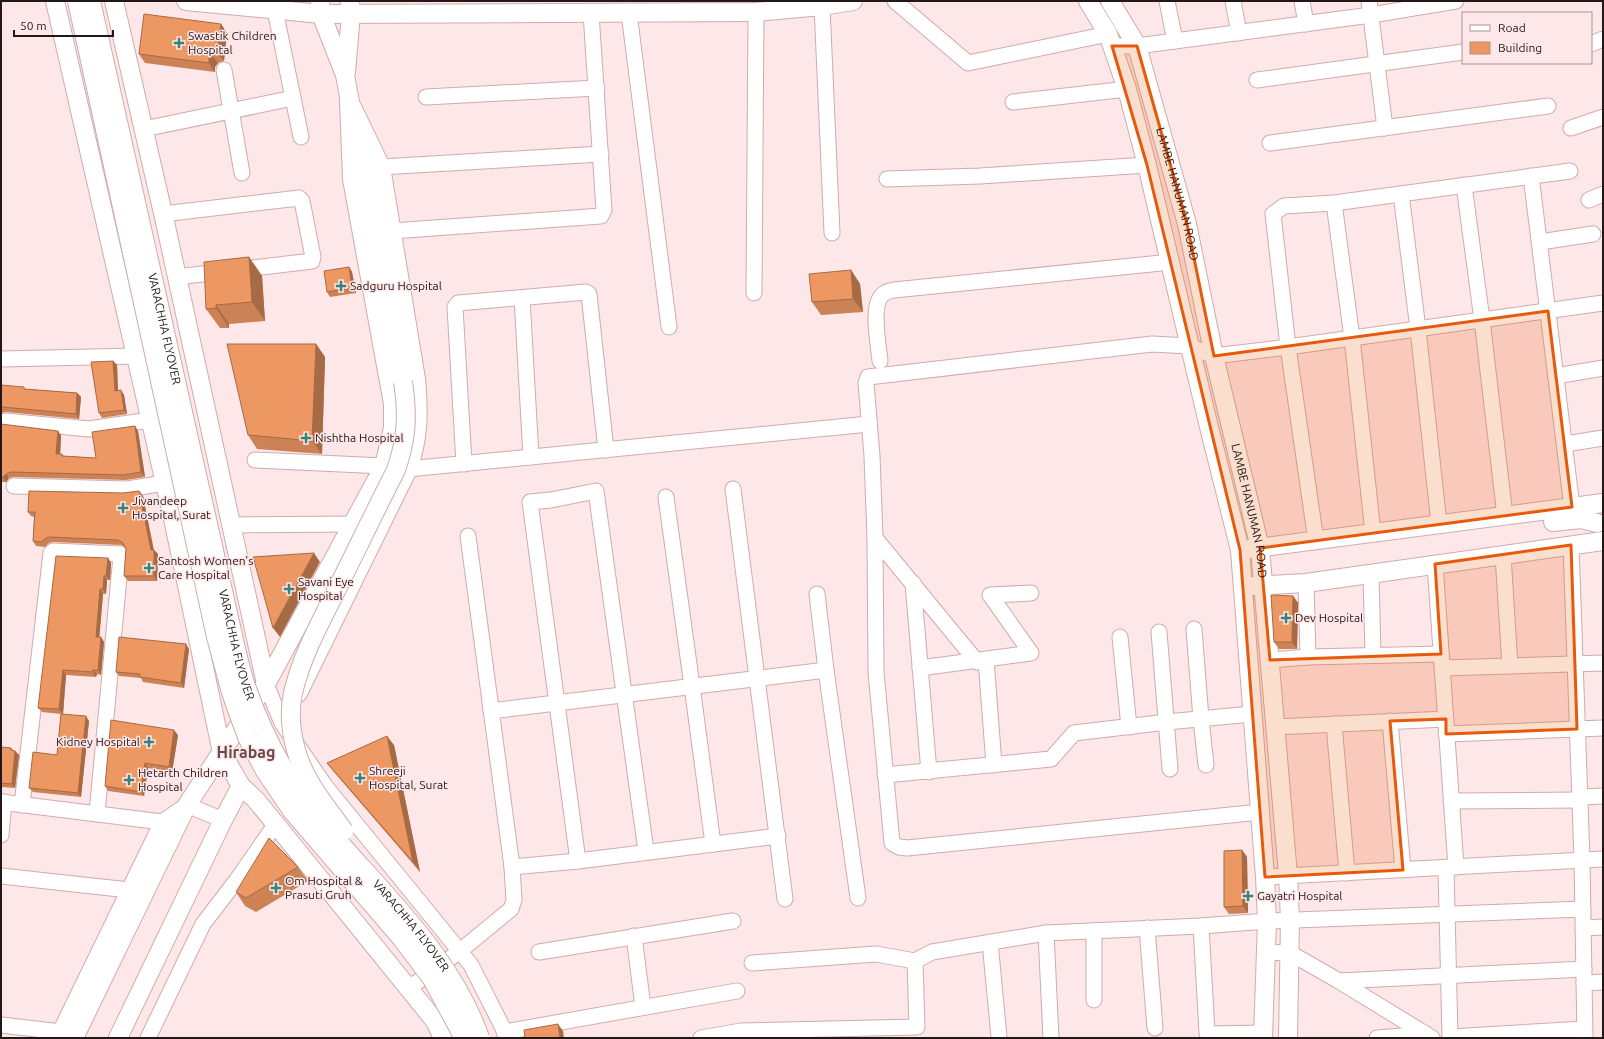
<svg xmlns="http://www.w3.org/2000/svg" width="1604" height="1039" font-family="Ubuntu,sans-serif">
  <rect width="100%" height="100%" fill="#fee7e8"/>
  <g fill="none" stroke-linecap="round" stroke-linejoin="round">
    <g stroke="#cfacac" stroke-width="17">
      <g id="minor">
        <path d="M895,1L968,63L1108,34"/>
        <path d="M1167,1L1175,41"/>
        <path d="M1233,1L1239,33"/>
        <path d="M1302,1L1306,24"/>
        <path d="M1369,1L1385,128"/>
        <path d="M822,6L832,233"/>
        <path d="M275,10L301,137"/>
        <path d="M629,13L669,327"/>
        <path d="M1591,44L1603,39"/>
        <path d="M1112,46H1137L1371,15L1456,1"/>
        <path d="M224,70L242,173"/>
        <path d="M1257,80L1463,52"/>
        <path d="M426,97L597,88"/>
        <path d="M1013,102L1127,89"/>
        <path d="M1571,128L1603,117"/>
        <path d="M144,129L293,98"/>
        <path d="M1270,143L1548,106"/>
        <path d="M381,167L601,154"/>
        <path d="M1531,176L1572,507"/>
        <path d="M887,179L980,176L1147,165"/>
        <path d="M1464,185L1482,320L1505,516"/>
        <path d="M1401,194L1418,329L1439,524"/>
        <path d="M1589,200L1603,194"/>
        <path d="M1334,203L1352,338L1373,533"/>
        <path d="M163,214L299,198L302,201L313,257L312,261L177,277"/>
        <path d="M392,231L601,216L604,210L591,13"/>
        <path d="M1540,242L1593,234"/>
        <path d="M754,293L756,12"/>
        <path d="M522,298L531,457"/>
        <path d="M1,359L136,356"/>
        <path d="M880,361C879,347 869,301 885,293C887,291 891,291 894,290L1171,262"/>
        <path d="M1556,376L1603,368"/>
        <path d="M5,421L89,429L150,420"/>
        <path d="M1565,444L1603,438"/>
        <path d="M255,460L384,466L408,469L869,424"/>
        <path d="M464,464L455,307L458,303L586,292L589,294L606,450"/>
        <path d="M14,486L127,489L165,483"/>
        <path d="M733,489L785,899"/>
        <path d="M666,497L692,686L713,844"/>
        <path d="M232,525L354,524"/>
        <path d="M875,538L977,662"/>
        <path d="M1316,541L1288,347L1273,214L1284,206L1334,203L1570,171"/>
        <path d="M1571,545L1582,860L1585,1038"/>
        <path d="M1503,555L1510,666"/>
        <path d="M1435,564L1456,867"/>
        <path d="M1371,574L1373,655"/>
        <path d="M913,583L929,772"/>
        <path d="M1306,583L1308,657"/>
        <path d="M817,594L826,670L858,898"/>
        <path d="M1194,629L1201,719L1206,765"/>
        <path d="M1159,632L1170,769"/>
        <path d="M1120,637L1129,727"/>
        <path d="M986,660L994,765"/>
        <path d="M1270,660L1308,657L1441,654"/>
        <path d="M920,668L1031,653L990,595L1031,593"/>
        <path d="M1442,668L1603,663"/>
        <path d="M266,684L282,723L326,787L471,965L508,1038"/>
        <path d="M491,711L826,670"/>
        <path d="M1390,721L1403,870"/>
        <path d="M1334,724L1347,873"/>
        <path d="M1275,727L1446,719"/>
        <path d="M1446,734L1603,728"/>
        <path d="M885,775L1051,759L1074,733L1167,722L1252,714"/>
        <path d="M1580,797L1603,796"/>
        <path d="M1451,801L1580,800"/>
        <path d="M1,802L162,822"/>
        <path d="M22,805L51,553L53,551L120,554L121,556L97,813"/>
        <path d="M1260,812L907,848L899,847L892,843L876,672L875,538L872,456L866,383L868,377L1152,344L1189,346L1214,356L1288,347L1603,303"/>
        <path d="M1,835L4,802"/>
        <path d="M578,861L530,502L551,500L596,491L646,851"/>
        <path d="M512,867L578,861L778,836"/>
        <path d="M1446,868L1450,1038"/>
        <path d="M1,876L129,890"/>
        <path d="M1265,877L1603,859"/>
        <path d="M1201,926L1207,1033L1209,1034L1263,1033"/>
        <path d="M1147,928L1155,1028"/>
        <path d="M1583,928L1603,927"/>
        <path d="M1094,931V1000"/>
        <path d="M1046,933L1051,1038"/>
        <path d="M634,936L643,1007"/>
        <path d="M990,942L999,1037"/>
        <path d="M539,952L733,921"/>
        <path d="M1266,952L1290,953L1339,981L1432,1038"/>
        <path d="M752,963L876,954L915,961"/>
        <path d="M1339,981L1584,969"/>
        <path d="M1584,983L1603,982"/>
        <path d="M409,988L460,951L511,909L514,900L512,867L468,536"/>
        <path d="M1,1025L70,1033"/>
        <path d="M504,1032L737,991"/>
        <path d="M1450,1037L1584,1029"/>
        <path d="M57,1038L162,822L187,805L223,820"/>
        <path d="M148,1038L203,924L236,881L275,825"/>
        <path d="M701,1038L741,1031L917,1027L915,961L932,952L1046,933L1201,926L1267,921L1583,909"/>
        <path d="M1377,1038L1426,1034"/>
      </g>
    </g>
    <g stroke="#cfacac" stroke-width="20">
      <g id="major">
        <path d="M55,1L172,514L222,753L241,786L256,800L435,1021L443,1038"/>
        <path d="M114,1L165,222L266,684"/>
        <path d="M186,1L321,14L756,12L822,6L853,1"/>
        <path d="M320,1L321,14L345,75L352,113"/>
        <path d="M1088,1L1108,34L1127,89L1147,165L1209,427L1240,550L1265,877L1267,921L1263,1038"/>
        <path id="s1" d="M1110,1L1137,46L1187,224L1214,356L1260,548L1288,875L1290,920L1288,1038"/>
        <path d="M346,72L351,14L350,1"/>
        <path d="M359,140L368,176L403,382"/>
        <path d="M1553,522L1581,519L1597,523"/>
        <path d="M1249,549L1603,503"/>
        <path d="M1253,586L1306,583L1603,541"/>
        <path d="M298,693L408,469C419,438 419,412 416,379L381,167L352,107"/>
        <path d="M74,1038L187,805L266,684L384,466L393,428V404L352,179L349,101"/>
        <path d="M118,1038L223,820L241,786"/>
      </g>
    </g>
    <use href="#minor" stroke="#fff" stroke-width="15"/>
    <use href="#major" stroke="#fff" stroke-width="18"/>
    <g stroke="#cfacac" stroke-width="20" stroke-linecap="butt">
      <g id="major-bridge">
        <path d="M77,1L216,637L230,689L236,707L247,737L265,771L292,811L402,939L432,979L459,1029L463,1038"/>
        <path id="s2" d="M91,1L232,631C236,649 240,668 246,686C260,726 279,765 303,799C314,815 328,829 340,843C392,902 454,962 480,1038"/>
        <path d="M344,831C326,806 304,780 296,750C291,732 289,711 293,693C301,658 318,627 334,595C355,553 375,511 396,470C407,438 408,415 403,382"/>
      </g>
    </g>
    <use href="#major-bridge" stroke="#fff" stroke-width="18"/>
  </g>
  <g fill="#cc8255">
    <path d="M221,24L227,33L224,61L218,63L215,67V72L145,63L139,54Z"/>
    <path d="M249,257L262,276L265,321L229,324V328H220L206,309Z"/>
    <path d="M349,267L352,272L356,293L330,297L327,292Z"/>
    <path d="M851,270L860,284L863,312L821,315L812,302Z"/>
    <path d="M316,344L325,357L322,454L257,449L248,435Z"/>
    <path d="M113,361L117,365L118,391L124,395L127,414L102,418L99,413Z"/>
    <path d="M1,385L26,389L77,393L81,397L79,419L6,412L1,413Z"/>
    <path d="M1,424L61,435L60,454H62L64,456L96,458L135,426L138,431L145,477L126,480L14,477L9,478L6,482H1Z"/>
    <path d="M139,491L143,496L154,550L158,554L157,581H128L124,576L126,548L125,547L121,545L53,542L49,543L45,547L36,546L33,541L34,517L31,516L28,512L123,493Z"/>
    <path d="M108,558L111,563L110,580H107L106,594H103L99,637H101L104,642L101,675L97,674L96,677L66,675L63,714L89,721L81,797L33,792L29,788L57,755L61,714L42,712L38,708Z"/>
    <path d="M1293,596L1298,603L1297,649H1279L1274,642Z"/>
    <path d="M189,649L184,688L143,682L141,678L119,676L116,672Z"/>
    <path d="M178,735L172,772L148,768L144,796L108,791L105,786Z"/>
    <path d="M394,745L420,872L334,772L327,763Z"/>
    <path d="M1,747L11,748L13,750L15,751L19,755L15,788L1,787Z"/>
    <path d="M1242,850L1247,857L1248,913L1229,914L1224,907Z"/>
    <path d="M298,867L308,881L256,912L245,906L236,892Z"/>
  </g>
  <g fill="#a66a45">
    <path d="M221,24L227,33L224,61L217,52Z"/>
    <path d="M211,54L218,63L215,67V72L209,63V58Z"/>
    <path d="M249,257L262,276L265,321L252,302Z"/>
    <path d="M349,267L352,272L356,293L352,288Z"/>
    <path d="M851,270L860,284L863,312L853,299Z"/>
    <path d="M216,305L229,324V328L216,308Z"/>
    <path d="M316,344L325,357L322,454L312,441Z"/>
    <path d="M113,361L117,365L118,396L115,391Z"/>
    <path d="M121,390L124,395L127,414L124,410Z"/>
    <path d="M77,393L81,397L79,419L76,414Z"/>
    <path d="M135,426L138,431L145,477L141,472Z"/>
    <path d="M58,431L61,435L60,459L56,454Z"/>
    <path d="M6,474L9,478L6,482L3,477Z"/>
    <path d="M139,491L143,496L154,553V550L158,554L157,581L154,576L151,550Z"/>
    <path d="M314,553L320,562L280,637L273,628Z"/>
    <path d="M108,558L111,563L110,580L106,576Z"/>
    <path d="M104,576L107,580L106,594L103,589Z"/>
    <path d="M100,589L103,594L99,642L96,637Z"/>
    <path d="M1293,596L1298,603L1297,649L1292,642Z"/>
    <path d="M101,637L104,642L101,675L98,670Z"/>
    <path d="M186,644L189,649L184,688L181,683Z"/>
    <path d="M63,670L66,675L63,714L59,709Z"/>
    <path d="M93,670L97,674L96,677L93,672Z"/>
    <path d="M86,716L89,721L81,797L78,793Z"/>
    <path d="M174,730L178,735L172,772L169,767Z"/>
    <path d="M387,736L394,745L420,872L413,862Z"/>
    <path d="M15,751L19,755L15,788L12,784Z"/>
    <path d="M145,763L148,768L144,796L141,792Z"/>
    <path d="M1242,850L1247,857L1248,913L1243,906Z"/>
    <path d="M558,1024L563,1031L564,1038H560Z"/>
  </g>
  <g fill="#ed9763" stroke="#a66a45">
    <path d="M144,14L221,24L217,52L211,54L209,58V63L139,54Z"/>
    <path d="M249,257L252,302L216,305V308L206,309L204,262Z"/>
    <path d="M349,267L352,288L327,292L324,271Z"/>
    <path d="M851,270L853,299L812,302L809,274Z"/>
    <path d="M227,344H316L312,441L248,435Z"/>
    <path d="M113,361L115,391L121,390L124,410L99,413L91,362Z"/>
    <path d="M1,385L24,387V389L77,393L76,414L3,407L1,408Z"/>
    <path d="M1,424L58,431L56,454H62V456L96,458L92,432L135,426L141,472L123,475L11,472L6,474L3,477H1Z"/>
    <path d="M29,491L123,493L139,491L151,550H154V576H124L126,548L122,542L118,540L50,537L46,538L41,542L33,541L35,512H28Z"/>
    <path d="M314,553L273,628L253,557Z"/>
    <path d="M56,556L108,558L106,576H104L103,589H100L96,637H101L98,670H93V672L63,670L59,709L38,708Z"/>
    <path d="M1271,595L1293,596L1292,642H1274Z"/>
    <path d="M119,637L186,644L181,683L140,677V674L116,672Z"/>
    <path d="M61,714L86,716L78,793L29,788L33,752L57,755Z"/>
    <path d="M111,720L174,730L169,767L145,763L141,792L105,786Z"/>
    <path d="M387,736L413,862L327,763Z"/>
    <path d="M1,747L11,748V750L15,751L12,784L1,783Z"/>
    <path d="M269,838L298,867L246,898L236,892Z"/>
    <path d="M1242,850L1243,906L1224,907V851Z"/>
    <path d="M558,1024L560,1038H525L524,1030Z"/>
  </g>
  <path fill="#e8590c" fill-opacity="0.2" stroke="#e8590c" stroke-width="3" stroke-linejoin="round" d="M1112,46H1137L1187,224L1214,356L1548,311L1572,507L1260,548L1270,660L1441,654L1435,564L1571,545L1577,729L1446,734V719L1390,721L1403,870L1265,877L1240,550L1147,165Z"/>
  <g fill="#3a8179" stroke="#fee7e8" stroke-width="1.5">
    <path d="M177 37h4v4h4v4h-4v4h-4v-4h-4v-4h4z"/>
    <path d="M339 280h4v4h4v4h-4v4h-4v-4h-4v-4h4z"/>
    <path d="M304 432h4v4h4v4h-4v4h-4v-4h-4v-4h4z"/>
    <path d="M121 502h4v4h4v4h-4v4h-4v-4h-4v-4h4z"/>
    <path d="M147 562h4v4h4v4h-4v4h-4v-4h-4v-4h4z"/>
    <path d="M287 583h4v4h4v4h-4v4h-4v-4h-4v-4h4z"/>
    <path d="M1284 612h4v4h4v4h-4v4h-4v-4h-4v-4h4z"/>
    <path d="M147 736h4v4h4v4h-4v4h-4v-4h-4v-4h4z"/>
    <path d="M358 772h4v4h4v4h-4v4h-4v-4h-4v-4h4z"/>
    <path d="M127 774h4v4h4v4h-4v4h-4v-4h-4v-4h4z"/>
    <path d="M274 882h4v4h4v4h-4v4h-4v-4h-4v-4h4z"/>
    <path d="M1246 890h4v4h4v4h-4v4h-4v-4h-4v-4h4z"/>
  </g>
  <g text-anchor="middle" stroke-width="3" stroke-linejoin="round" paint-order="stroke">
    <g font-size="12" fill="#241718" stroke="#fee7e8" text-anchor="start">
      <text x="188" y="40">Swastik Children<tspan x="188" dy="14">Hospital</tspan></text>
      <text x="350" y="290">Sadguru Hospital</text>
      <text x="315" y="442">Nishtha Hospital</text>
      <text x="132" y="505">Jivandeep<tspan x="132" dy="14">Hospital, Surat</tspan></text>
      <text x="158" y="565">Santosh Women's<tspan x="158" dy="14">Care Hospital</tspan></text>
      <text x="298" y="586">Savani Eye<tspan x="298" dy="14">Hospital</tspan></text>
      <text x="1295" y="622">Dev Hospital</text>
      <text x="140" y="746" text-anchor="end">Kidney Hospital</text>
      <text x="369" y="775">Shreeji<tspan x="369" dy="14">Hospital, Surat</tspan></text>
      <text x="138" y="777">Hetarth Children<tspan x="138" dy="14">Hospital</tspan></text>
      <text x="285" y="885">Om Hospital &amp;<tspan x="285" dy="14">Prasuti Gruh</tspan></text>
      <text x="1257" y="900">Gayatri Hospital</text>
    </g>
    <g font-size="12" fill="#241718" stroke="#fee7e8">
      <text dy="4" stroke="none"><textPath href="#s1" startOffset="206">LAMBE HANUMAN ROAD</textPath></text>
      <text dy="4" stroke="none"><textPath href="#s2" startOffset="336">VARACHHA FLYOVER</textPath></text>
      <text dy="4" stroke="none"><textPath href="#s1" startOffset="531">LAMBE HANUMAN ROAD</textPath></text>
      <text dy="4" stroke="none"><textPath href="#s2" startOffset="660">VARACHHA FLYOVER</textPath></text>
      <text dy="4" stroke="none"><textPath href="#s2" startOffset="996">VARACHHA FLYOVER</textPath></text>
    </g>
    <g font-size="16" font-weight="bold" fill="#684a4b" stroke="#fee7e8">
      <text x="246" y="758">Hirabag</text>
    </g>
  </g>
  <rect width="1604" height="1039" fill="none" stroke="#241718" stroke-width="4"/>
  <rect x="1462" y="12" width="130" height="52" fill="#fee7e8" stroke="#a79495"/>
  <rect x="1470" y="25" width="20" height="6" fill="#ffffff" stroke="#a79495"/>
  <text x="1498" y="32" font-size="12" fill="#241718">Road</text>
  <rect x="1470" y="42" width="20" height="12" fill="#ed9763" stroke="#a79495"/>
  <text x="1498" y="52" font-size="12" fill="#241718">Building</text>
  <path d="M14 30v6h99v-6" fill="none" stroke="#241718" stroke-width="2"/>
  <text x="20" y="30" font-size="12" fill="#241718" stroke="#fee7e8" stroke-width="3" paint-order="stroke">50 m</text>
</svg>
